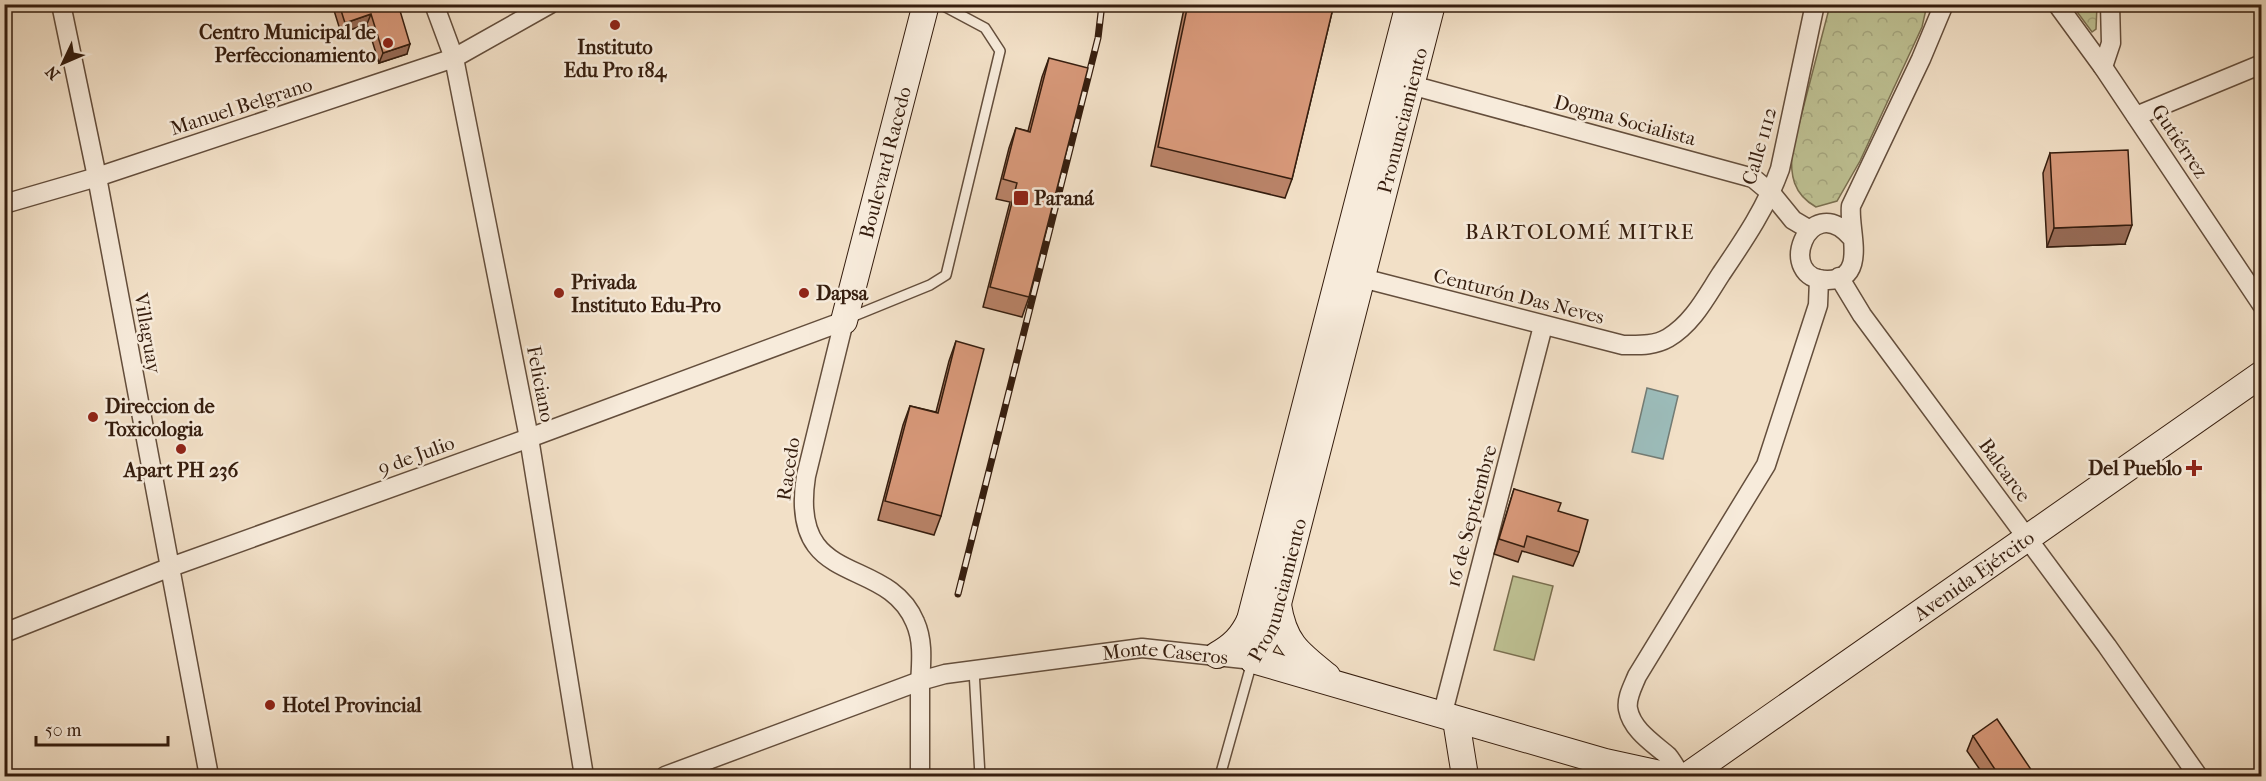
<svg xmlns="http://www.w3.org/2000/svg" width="2266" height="781" font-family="'IM FELL French Canon',serif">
  <defs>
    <pattern id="park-crowns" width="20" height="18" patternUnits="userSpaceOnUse" patternTransform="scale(1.5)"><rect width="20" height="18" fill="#bec193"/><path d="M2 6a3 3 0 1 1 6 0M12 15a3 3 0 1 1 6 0" fill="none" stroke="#a4a57e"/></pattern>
  </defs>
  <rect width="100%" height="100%" fill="#f2e0c7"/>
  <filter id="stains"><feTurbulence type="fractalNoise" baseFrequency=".00333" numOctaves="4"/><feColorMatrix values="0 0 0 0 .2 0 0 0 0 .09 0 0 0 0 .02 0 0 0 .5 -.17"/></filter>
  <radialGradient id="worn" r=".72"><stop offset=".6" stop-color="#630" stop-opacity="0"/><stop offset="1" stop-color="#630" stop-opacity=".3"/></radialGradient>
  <g fill="url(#park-crowns)" stroke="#7a6f50" stroke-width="1.5">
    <path d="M1830,5H1927L1922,27L1860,161L1837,201L1816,207C1793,194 1790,175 1792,151Z"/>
    <path d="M2072,5H2097L2096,29L2092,32Z"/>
  </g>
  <path fill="#bec193" stroke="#7a6f50" stroke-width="1.5" d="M1513,576L1553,586L1534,660L1494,650Z"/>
  <path fill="#9cbcba" stroke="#737c75" stroke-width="1.5" d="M1647,388L1678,396L1663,459L1632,452Z"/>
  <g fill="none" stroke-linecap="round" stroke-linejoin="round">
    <g stroke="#644e3c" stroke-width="12">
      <g id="lane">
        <path d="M849,318L930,285L946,275L1000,51L985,28L940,4"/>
        <path d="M974,670L980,776"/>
        <path d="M1220,776L1252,662"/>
      </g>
    </g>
    <g stroke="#644e3c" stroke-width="21">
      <g id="street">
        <path d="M61,4L97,177L209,776"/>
        <path d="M434,4L454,58L529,438L584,776"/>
        <path d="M2057,4L2103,67L2262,305"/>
        <path d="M2103,67L2111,43L2110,4"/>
        <path d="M1411,85L1753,178L1771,193L1793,220L1810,230"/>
        <path d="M2136,116L2262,64"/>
        <path d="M4,204L97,177L454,58L550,4"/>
        <path d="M1851,237C1808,189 1774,281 1828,280C1869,279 1848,230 1851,206L1921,59L1944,4"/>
        <path d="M1839,277L1862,315L2107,646L2198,776"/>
        <path d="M1362,278L1623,345C1639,345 1654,346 1668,338C1693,323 1706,297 1721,274C1744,240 1766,208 1780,169L1815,4"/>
        <path d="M844,321L806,476C788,591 886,553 915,622C924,642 921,664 920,685C920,716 920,746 920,776"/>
        <path d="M4,633L168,568L529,438L844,321"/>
        <path d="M1442,716L1543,326"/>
        <path id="s1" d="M665,776L920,681L945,674L1142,648L1253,660"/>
        <path d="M1681,776C1677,770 1673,762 1668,756C1653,743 1632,730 1628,709C1626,698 1633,686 1637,676L1766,465L1818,305L1819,279"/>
      </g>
    </g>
    <g stroke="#351d0e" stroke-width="28">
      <g id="secondary">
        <path id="s2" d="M844,321L926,4"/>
        <path d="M1278,605C1284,643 1298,653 1327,676"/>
        <path d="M1217,655C1233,646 1242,637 1250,620"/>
        <path id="s3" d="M1253,660L1272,627L1432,4"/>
        <path d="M1253,660L1250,620L1409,4"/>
        <path d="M1253,660L1605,762L1669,776"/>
        <path d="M1456,720L1465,776"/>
        <path id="s4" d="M1687,776L2262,374"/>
      </g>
    </g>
    <use href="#lane" stroke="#f7ebdb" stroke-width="9"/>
    <use href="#street" stroke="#f7ebdb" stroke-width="18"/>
    <use href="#secondary" stroke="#f7ebdb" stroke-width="26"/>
    <g stroke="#351d0e" stroke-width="7">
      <path id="rail" d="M958,594L1098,38L1102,4"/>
    </g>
    <use href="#rail" stroke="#f7ebdb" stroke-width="4.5" stroke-dasharray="14" stroke-linecap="butt"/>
  </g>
  <g fill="#b98368" stroke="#351d0e" stroke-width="1.5">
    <path d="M332,4H398L407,54L379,63L367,24L341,33Z"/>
    <path d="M1185,4H1334L1292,179L1285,198L1151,166Z"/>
    <path d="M1049,58L1029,297L1022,317L983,307L1010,202L996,199L1009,148L1016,128L1028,131L1042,77Z"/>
    <path d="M2050,153L2125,244L2047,247L2043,173Z"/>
    <path d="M956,341L941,516L934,535L878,520L903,425L910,406L936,412L949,361Z"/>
    <path d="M1514,489L1558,511L1579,552L1573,566L1522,551L1518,562L1494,554Z"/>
    <path d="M1973,736L2036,777H1985L1967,751Z"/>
  </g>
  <g fill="#966a55" stroke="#351d0e" stroke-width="1.5">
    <path d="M371,14L367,24L341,33L345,23Z"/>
    <path d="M410,44L407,54L379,63L383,53Z"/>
    <path d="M2132,225L2125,244L2047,247L2054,228Z"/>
  </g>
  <g fill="#d79879" stroke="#351d0e" stroke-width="1.5">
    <path d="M339,4H398L410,44L383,53L371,14L345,23Z"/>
    <path d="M1188,4H1334L1292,179L1158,147Z"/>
    <path d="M1049,58L1088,68L1029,297L990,287L1017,183L1003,179L1016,128L1030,132Z"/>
    <path d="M2128,150L2132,225L2054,228L2050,153Z"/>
    <path d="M956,341L984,349L941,516L885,501L910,406L938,413Z"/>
    <path d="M1514,489L1561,503L1558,511L1588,520L1579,552L1527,536L1524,547L1499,539Z"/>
    <path d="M1997,719L2036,777H2000L1973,736Z"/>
  </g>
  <g fill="#8f2418" stroke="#f7ebdb" stroke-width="2">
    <circle cx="615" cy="25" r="6"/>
    <circle cx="388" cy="43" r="6"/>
    <rect x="1013" y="190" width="16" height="16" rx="3"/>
    <circle cx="559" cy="293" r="6"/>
    <circle cx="804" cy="293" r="6"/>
    <circle cx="93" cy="417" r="6"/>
    <circle cx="181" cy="449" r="6"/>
    <path d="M2191 459h6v6h6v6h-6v6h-6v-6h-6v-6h6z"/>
    <circle cx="270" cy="705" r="6"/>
  </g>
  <g text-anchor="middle" stroke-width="5" stroke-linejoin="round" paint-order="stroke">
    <g font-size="20" font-weight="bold" fill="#351d0e" stroke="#f7ebdb" text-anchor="start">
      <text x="376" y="39" text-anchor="end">Centro Municipal de<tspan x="376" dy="23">Perfeccionamiento</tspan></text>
      <text x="615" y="54" text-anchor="middle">Instituto<tspan x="615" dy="23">Edu Pro 184</tspan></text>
      <text x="1034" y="205">Paraná</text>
      <text x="571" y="289">Privada<tspan x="571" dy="23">Instituto Edu-Pro</tspan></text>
      <text x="816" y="300">Dapsa</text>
      <text x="105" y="413">Direccion de<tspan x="105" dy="23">Toxicologia</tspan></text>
      <text x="2182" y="475" text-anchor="end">Del Pueblo</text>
      <text x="181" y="477" text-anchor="middle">Apart PH 236</text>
      <text x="282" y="712">Hotel Provincial</text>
    </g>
    <g font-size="20" fill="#351d0e" stroke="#f7ebdb">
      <text transform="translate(241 106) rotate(-18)" y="7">Manuel Belgrano</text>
      <text transform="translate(1625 120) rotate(15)" y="7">Dogma Socialista</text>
      <text dy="7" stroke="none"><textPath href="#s3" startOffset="561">Pronunciamiento</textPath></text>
      <text transform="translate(2180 141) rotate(56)" y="7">Gutiérrez</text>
      <text transform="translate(1759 146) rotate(-74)" y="7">Calle 1112</text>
      <text dy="7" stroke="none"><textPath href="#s2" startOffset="164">Boulevard Racedo</textPath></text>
      <text transform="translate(1519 296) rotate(14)" y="7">Centurón Das Neves</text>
      <text transform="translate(148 333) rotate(80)" y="7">Villaguay</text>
      <text transform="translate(541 384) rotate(79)" y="7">Feliciano</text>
      <text transform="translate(416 455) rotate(-20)" y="7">9 de Julio</text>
      <text transform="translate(788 469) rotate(-81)" y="7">Racedo</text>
      <text transform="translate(2005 470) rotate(54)" y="7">Balcarce</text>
      <text transform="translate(1471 516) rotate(-75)" y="7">16 de Septiembre</text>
      <text dy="7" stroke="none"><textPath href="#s4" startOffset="350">Avenida Ejército</textPath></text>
      <text dy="7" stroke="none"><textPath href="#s3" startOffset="75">Pronunciamiento</textPath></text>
      <text dy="7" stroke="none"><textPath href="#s1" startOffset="520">Monte Caseros</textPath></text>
    </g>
    <g font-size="21" letter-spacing="1.5" fill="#351d0e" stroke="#f7ebdb">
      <text x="1580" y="239">BARTOLOMÉ MITRE</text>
    </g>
  </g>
  <rect width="2266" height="781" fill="none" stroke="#f2e0c7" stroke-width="24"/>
  <rect x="6" y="6" width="2254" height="769" fill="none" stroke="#351d0e" stroke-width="3"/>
  <rect x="12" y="12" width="2242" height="757" fill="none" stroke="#351d0e" stroke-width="1.5"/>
  <g transform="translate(63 63) rotate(226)" stroke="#f7ebdb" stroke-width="4.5" paint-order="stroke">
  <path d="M0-4.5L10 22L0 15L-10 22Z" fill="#351d0e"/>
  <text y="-9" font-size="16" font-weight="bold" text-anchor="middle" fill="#351d0e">N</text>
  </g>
  <path d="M36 736v9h132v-9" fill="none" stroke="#351d0e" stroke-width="3"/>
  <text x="45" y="736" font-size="18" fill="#351d0e" stroke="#f7ebdb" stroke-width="4.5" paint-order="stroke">50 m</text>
  <rect width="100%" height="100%" filter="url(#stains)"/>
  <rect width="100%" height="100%" fill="url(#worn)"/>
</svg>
